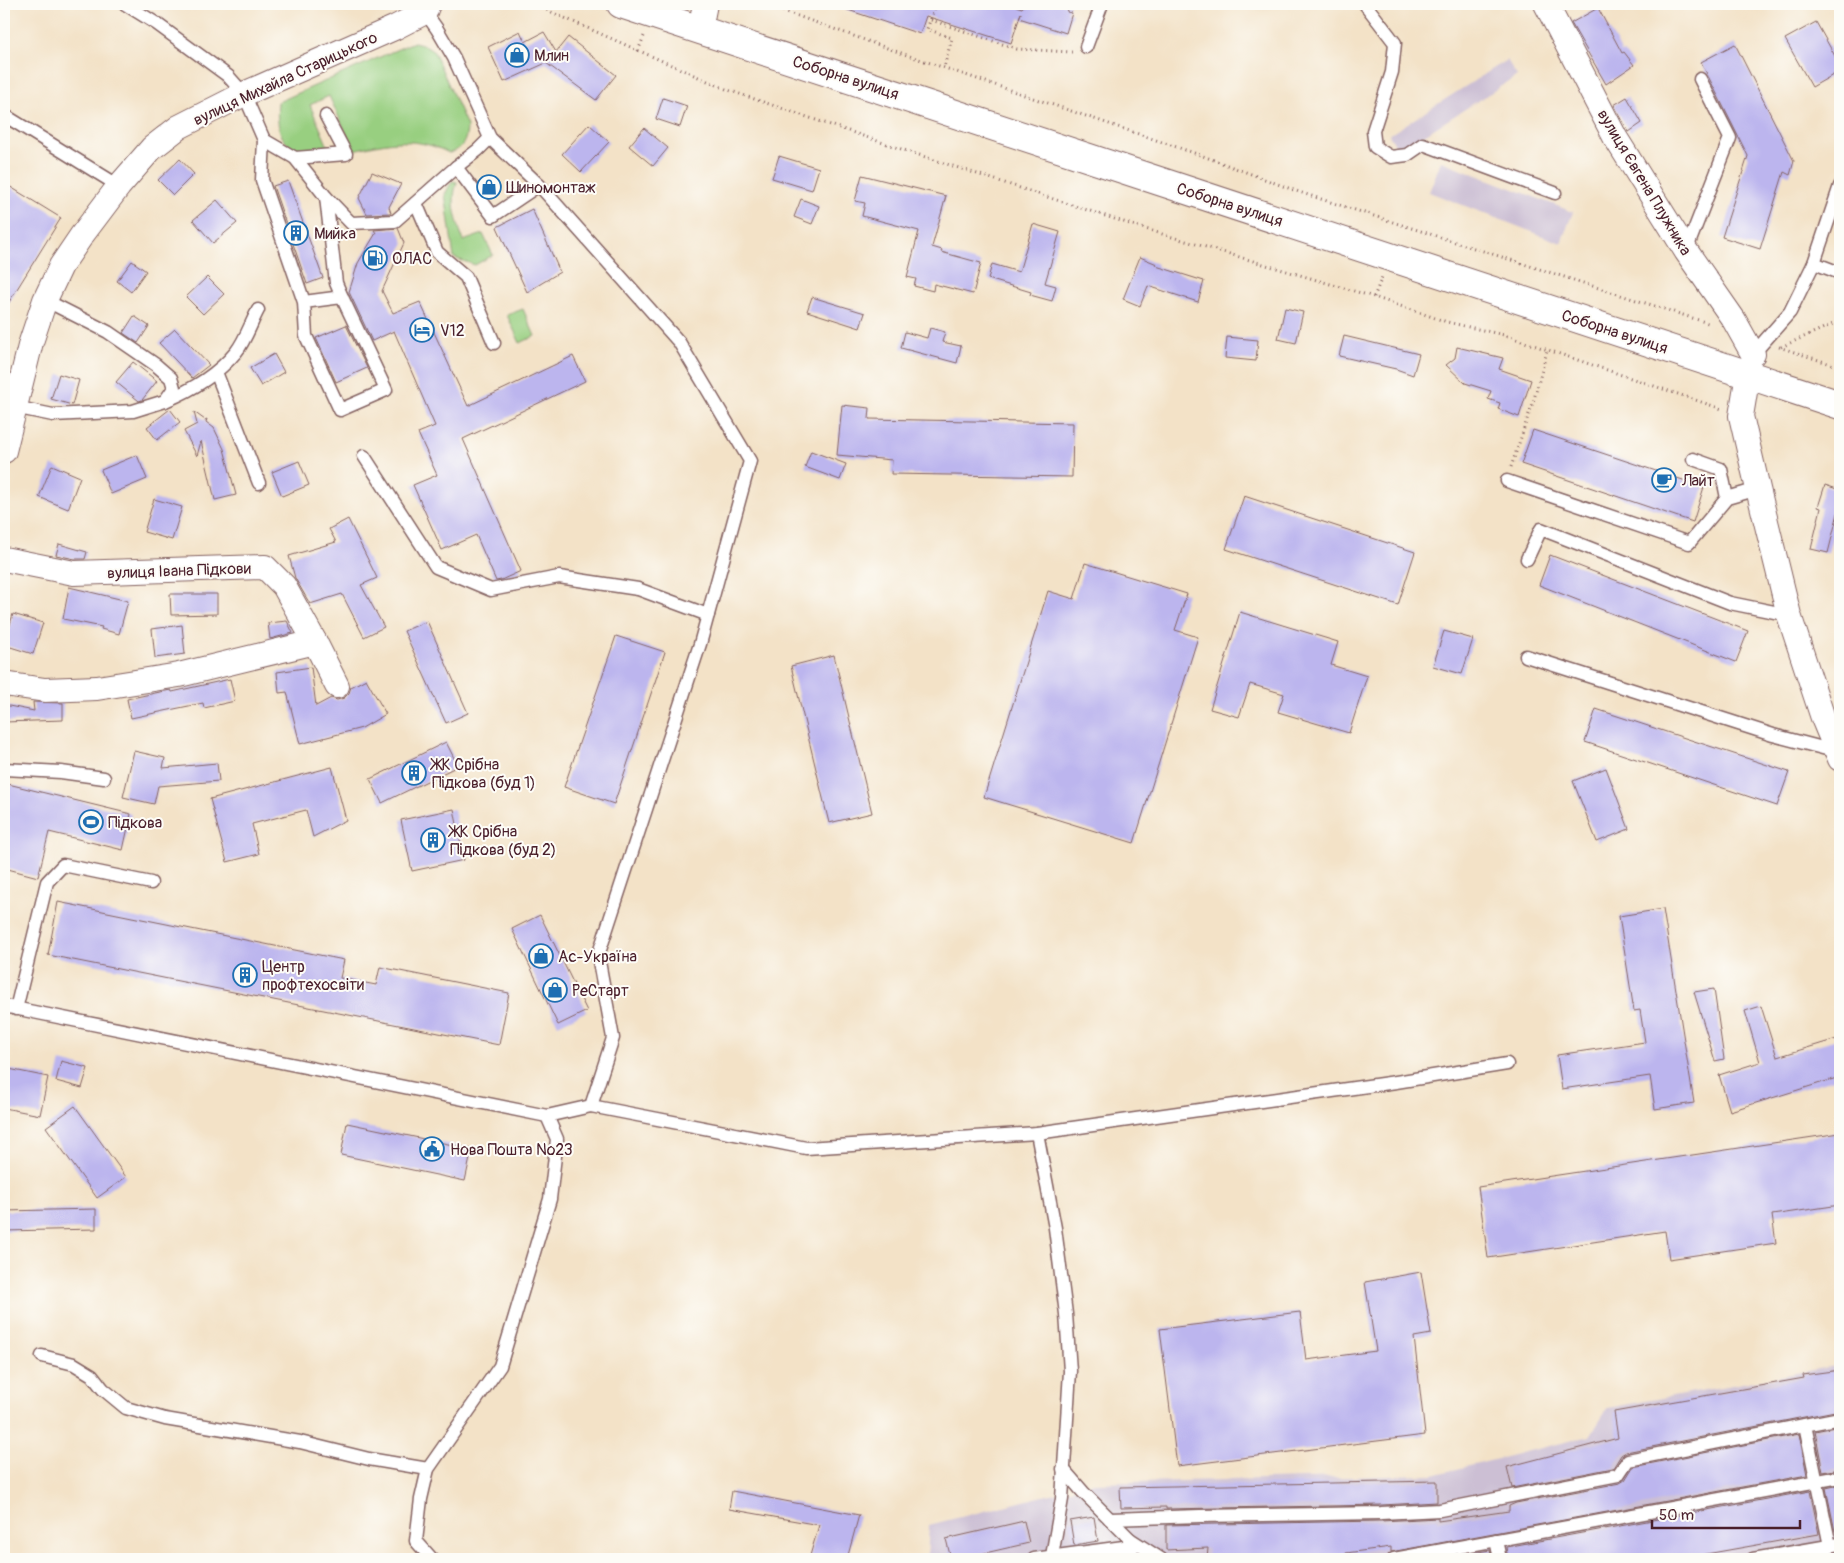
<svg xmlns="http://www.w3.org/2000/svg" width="1844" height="1563" font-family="Pangolin,sans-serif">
  <rect width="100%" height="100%" fill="#fdfcf7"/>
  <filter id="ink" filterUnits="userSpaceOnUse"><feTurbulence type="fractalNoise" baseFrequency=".02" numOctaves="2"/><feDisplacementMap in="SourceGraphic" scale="10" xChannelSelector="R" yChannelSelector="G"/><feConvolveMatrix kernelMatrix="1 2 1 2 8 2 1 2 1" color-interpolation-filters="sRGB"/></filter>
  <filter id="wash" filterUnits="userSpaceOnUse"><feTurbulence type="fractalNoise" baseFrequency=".0096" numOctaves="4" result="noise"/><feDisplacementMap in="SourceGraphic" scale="20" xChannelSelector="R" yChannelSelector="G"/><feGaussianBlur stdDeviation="1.12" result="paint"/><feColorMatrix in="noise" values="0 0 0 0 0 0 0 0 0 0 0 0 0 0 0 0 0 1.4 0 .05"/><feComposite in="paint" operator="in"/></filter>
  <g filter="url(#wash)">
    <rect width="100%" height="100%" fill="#f3e2c7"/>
    <g fill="#ccbfd4">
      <path d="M1507,60L1517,76L1399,151L1389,135Z"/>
      <path d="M1441,161L1573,212L1561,243L1429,192Z"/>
      <path d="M1840,1365V1559H927L929,1525L1095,1483L1433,1475L1590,1436L1608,1408Z"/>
    </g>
    <g fill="#98cf80" stroke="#717756">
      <path d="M414,42L422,44L434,52L467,126C467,139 463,150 449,153C416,136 389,141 354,150L329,96L310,105L329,149C314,158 288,153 281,134C277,124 277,113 278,102Z"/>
      <path d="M452,181L457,182C450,205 457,219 463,241L483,234L493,255L475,265L454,258L445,194Z"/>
      <path d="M523,309L535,336L520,343L507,315Z"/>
    </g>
    <g id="blocks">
      <g fill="#bcb5ee">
        <path d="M840,4H1009L1022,8L1024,4H1070L1067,12L1072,13L1066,33L1019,18L1021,13L1011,43L926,16L920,34L839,7Z"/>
        <path d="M1598,8L1622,53L1624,52L1634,65L1606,84L1571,23Z"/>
        <path d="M1816,22L1840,65V71L1812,87L1785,39Z"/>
        <path d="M520,31L525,42L544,32L556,52L568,37L616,75L596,100L546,63L504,82L488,47Z"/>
        <path d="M1735,44L1794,161L1790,175L1784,172L1760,249L1722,237L1748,156L1701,62Z"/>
        <path d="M1627,97L1642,123L1629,132L1614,105Z"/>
        <path d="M663,98L687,106L680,127L656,119Z"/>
        <path d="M589,124L609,142L581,172L562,154Z"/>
        <path d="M644,128L668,148L653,166L629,146Z"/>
        <path d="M779,156L819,168L812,190L772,178Z"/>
        <path d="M180,159L194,174L173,195L158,180Z"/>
        <path d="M372,172L401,184L389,207L391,213L367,214L359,198Z"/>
        <path d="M862,175L946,196L932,247L942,250L941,252L981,263L973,294L934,284L933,291L914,286L916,279L907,277L919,231L862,216L865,203L855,201Z"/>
        <path d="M288,181L323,278L307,284L273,186Z"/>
        <path d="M4,183L61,218L4,310Z"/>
        <path d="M801,199L819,206L812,224L794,217Z"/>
        <path d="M217,200L237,223L213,243L193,220Z"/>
        <path d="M532,209L560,272L527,292L497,227Z"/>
        <path d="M1033,224L1060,232L1045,283L1056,286L1052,301L1030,295L1031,292L988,279L992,264L1019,272Z"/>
        <path d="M398,228L404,243L382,291L393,313L420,302L468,406L573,356L585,381L463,439L521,571L501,580L496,581L476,535L442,550L413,485L437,475L418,433L435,426L394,331L372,341L349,292L358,263L376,233L374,230Z"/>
        <path d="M1140,257L1157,264L1156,266L1204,281L1198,302L1148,286L1140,306L1123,299Z"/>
        <path d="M132,261L146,271L131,292L117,281Z"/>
        <path d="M207,277L224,294L203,314L186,297Z"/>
        <path d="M812,297L865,313L860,328L807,311Z"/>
        <path d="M1285,308L1303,312L1296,343L1278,339Z"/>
        <path d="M134,316L149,326L138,343L123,333Z"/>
        <path d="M346,325L367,368L336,382L316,338Z"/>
        <path d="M930,328L945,332L942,342L961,346L957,363L901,348L905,332L927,338Z"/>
        <path d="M175,329L209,365L192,378L159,343Z"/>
        <path d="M1344,336L1419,354L1413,375L1396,369L1339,356Z"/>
        <path d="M1227,337L1258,340L1256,361L1225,358Z"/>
        <path d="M1457,347L1503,358L1499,369L1531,380L1519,417L1498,409L1500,403L1488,399L1491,391L1465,383L1446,365L1455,358Z"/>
        <path d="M274,354L284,372L261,386L250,368Z"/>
        <path d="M133,362L157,381L142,400L139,401L116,382Z"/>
        <path d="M59,374L79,380L72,405L51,399Z"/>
        <path d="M842,405L870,408L869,419L1073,423L1072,477L891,474L892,460L837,455Z"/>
        <path d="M170,409L180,422L157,440L147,427Z"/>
        <path d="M194,412L205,420L207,419L206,422L214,428L224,449L236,495L215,500L201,441L197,456L184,431L197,424Z"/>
        <path d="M1533,430L1704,487L1693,522L1521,464Z"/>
        <path d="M811,451L846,464L840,480L805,467Z"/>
        <path d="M137,455L147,479L111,494L101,470Z"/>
        <path d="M299,461L309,485L282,496L272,472Z"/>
        <path d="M52,465L80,477L68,509L39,497Z"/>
        <path d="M1825,485L1840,490V514L1838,513L1828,553L1811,549L1821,508L1818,507Z"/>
        <path d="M1244,496L1415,552L1398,605L1226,549Z"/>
        <path d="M154,499L182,507L172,540L144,532Z"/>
        <path d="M348,519L377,578L361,585L384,627L364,637L342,594L310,604L295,578L289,556L336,542L329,529Z"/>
        <path d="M59,544L87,552L85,559H75L56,555Z"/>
        <path d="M1550,555L1748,631L1736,662L1539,585Z"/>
        <path d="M1085,563L1187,594L1175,630L1198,637L1134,843L984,797L1048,591L1074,599Z"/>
        <path d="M69,587L128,601L119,634L101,629L102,627L63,619Z"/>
        <path d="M170,594H217V614L171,615Z"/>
        <path d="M1240,612L1338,642L1331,665L1367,676L1349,733L1278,712L1284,694L1250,684L1239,717L1210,709Z"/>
        <path d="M13,614L43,623L33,654L4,645Z"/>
        <path d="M287,621L293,633L270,639L268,623Z"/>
        <path d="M427,621L468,713L446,723L404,631Z"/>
        <path d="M182,625L185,654L155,658L152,629Z"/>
        <path d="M1444,631L1473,639L1462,674L1433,666Z"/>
        <path d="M616,636L665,652L614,804L564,787Z"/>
        <path d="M834,655L872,813L829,823L791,666Z"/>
        <path d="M311,667L316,706L331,698L337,700L344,698L349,693L351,687L366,679L386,714L362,728L300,744L287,692L279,693L277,672Z"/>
        <path d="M230,679L235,701L204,708L203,703L131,718L127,699L160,692L171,690L172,692Z"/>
        <path d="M33,702L63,703V720L4,722V705L34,711Z"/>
        <path d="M1596,709L1789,772L1777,806L1585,742Z"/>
        <path d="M446,742L458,766L382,803L370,779Z"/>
        <path d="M134,751L165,758L163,768L217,763L219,781L158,786L154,804L123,797Z"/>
        <path d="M332,767L346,820L313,837L306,810L252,824L259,854L227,862L210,799Z"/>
        <path d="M1606,768L1629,829L1597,842L1573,781Z"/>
        <path d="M4,783L131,814L123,850L49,832L38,877L4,868Z"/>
        <path d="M454,809L464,860L412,871L401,820Z"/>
        <path d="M58,902L344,960L340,978L376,985L380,967L509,993L499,1045L48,955Z"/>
        <path d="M1663,909L1694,1103L1655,1109L1650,1076L1562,1089L1557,1055L1645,1042L1640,1010L1634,1011L1619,916Z"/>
        <path d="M540,915L587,1011L558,1025L512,929Z"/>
        <path d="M1714,989L1724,1059L1715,1061L1694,992Z"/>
        <path d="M1761,1006L1777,1057L1840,1038V1077L1730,1111L1719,1075L1760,1062L1745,1011Z"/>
        <path d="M61,1061L88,1068L82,1088L56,1081Z"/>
        <path d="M4,1068L48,1077L40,1115L4,1108Z"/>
        <path d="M75,1106L126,1177L97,1198L46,1127Z"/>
        <path d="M347,1123L472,1149L465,1181L341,1155Z"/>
        <path d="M1840,1133V1205L1772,1215L1776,1243L1669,1259L1665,1231L1488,1258L1478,1187Z"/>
        <path d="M96,1209V1229L4,1231V1211Z"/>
        <path d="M1421,1272L1431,1334L1414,1337L1425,1435L1177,1466L1160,1329L1300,1312L1306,1360L1376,1351L1365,1282Z"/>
        <path d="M1840,1370V1410L1626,1452L1621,1455L1613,1468L1512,1488L1507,1467L1618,1438L1614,1412L1804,1378L1803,1375Z"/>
        <path d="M1840,1426V1469L1823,1472L1815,1431Z"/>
        <path d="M1799,1434L1807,1475L1391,1552V1547L1346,1553L1345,1559H1207L1208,1548L1166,1550V1525L1381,1521L1438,1518V1521L1509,1511V1506L1516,1503L1620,1483L1625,1480L1633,1467Z"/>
        <path d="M1437,1481V1502L1381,1505L1166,1509V1507L1121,1508L1120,1487Z"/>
        <path d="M1840,1485V1530L1835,1531L1826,1488Z"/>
        <path d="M732,1491L859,1515L847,1559H809L819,1525L729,1509Z"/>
        <path d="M1810,1491L1819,1534L1678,1559H1508L1506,1547Z"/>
        <path d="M1094,1517L1098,1541L1074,1545L1070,1521Z"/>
        <path d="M1024,1521L1029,1543L959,1559H951L946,1539Z"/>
        <path d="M1490,1550L1492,1559H1438Z"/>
      </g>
    </g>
  </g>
  <g filter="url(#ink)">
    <use href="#blocks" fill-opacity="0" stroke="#856362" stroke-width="1"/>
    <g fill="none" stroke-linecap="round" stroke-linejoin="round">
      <g stroke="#856362" stroke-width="15">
        <g id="lane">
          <path d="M125,4L157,24L228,76L244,94L264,140L262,180L304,302L342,297L386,390L340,410L306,336L304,302"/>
          <path d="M1365,4L1395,43L1392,72L1373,131L1375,147L1391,157L1407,155L1423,144L1555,193"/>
          <path d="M425,12L437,29L454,58L490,138L539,185L679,342L750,461L700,644L598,956L613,1038L591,1106"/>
          <path d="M1086,47L1102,4"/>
          <path d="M4,115L119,186"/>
          <path d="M264,140L295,158L326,197L351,223L395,221L456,167L478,150L490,138"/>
          <path d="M295,158L346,154L326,116"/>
          <path d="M456,167L493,216L539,185"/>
          <path d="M326,197L336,283L342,297"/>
          <path d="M416,203L437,252L466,277L494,343"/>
          <path d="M1686,251L1730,138L1700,79"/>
          <path d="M1814,263L1840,273"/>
          <path d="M1752,357L1753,354L1790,312L1814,263L1840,186"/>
          <path d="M216,372L259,483"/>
          <path d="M165,401C192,390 217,375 236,352C245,341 251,323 258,310"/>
          <path d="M14,407L53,415L133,411L165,401L174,388L171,378L156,365L108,332L45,300"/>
          <path d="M364,456L436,567L491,590L559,577L638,589L708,615"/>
          <path d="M1693,459L1721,469L1727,498"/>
          <path d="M1507,481L1689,543L1727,498L1758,489"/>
          <path d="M1527,559L1541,529L1730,603L1789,615"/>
          <path d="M1526,656L1773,735L1838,752"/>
          <path d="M4,769L61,772L104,778"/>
          <path d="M4,1006L547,1116L591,1106L806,1148L1037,1133L1396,1082L1507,1064"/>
          <path d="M16,1009L47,882L63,865L151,883"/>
          <path d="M1037,1133L1055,1228L1066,1314L1070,1371L1062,1499L1052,1556"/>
          <path d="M42,1356L74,1364L92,1375L103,1389L126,1408L165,1419L300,1442L369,1459L428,1469"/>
          <path d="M1805,1425L1830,1546"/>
          <path d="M1063,1469L1083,1492L1130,1539L1132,1559"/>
          <path d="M1110,1519L1200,1516L1381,1513L1440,1510L1618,1475L1628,1460L1840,1418"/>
          <path d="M1130,1539L1161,1559"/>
          <path d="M1496,1540L1500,1559"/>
          <path d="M432,1559L416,1541L421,1499L428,1469L500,1366L550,1199L557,1139L547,1116"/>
          <path d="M1034,1559L1131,1546"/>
          <path d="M1394,1559L1840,1477"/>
          <path d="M1753,1559L1840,1544"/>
        </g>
      </g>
      <g stroke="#856362" stroke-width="26">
        <g id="street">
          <path d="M1546,4L1615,137L1686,251L1734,320L1753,354"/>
          <path d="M700,29L705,4"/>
          <path d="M1748,374L1741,416L1758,489L1789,615L1823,718L1840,759"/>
          <path d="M4,451L31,342L45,300L61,266L82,235L119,186L152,148L179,127L244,94L394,28L425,12L428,4"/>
          <path d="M4,559L74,573L265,567L284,586L315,642L337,686"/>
          <path d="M4,684L45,690L97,688L179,675L315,642"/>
        </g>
      </g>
      <g stroke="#856362" stroke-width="30">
        <path id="primary" d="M621,4L1840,405"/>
      </g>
      <g stroke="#856362" stroke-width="3" stroke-dasharray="1 4" stroke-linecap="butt">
        <path d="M533,4L728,90L907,151L1142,228L1374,297L1447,322L1504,335L1722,409"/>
        <path d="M764,4L904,54L1203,156L1299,192L1711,324"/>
        <path d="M936,4L927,29L952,38L944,67"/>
        <path d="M931,20L1017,49L1072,52"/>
        <path d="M638,51L644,36"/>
        <path d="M1374,297L1382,277"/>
        <path d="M1779,347L1840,367"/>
        <path d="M1781,347L1840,321"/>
        <path d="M1511,467L1534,399L1547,351"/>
      </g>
      <use href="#lane" stroke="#fff" stroke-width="12"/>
      <use href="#street" stroke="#fff" stroke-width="24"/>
      <use href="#primary" stroke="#fff" stroke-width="28"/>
    </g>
  </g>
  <defs>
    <g id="shop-ring" transform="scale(1.25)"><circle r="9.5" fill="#fdfcf7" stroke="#1f6fb2" stroke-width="1.5"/><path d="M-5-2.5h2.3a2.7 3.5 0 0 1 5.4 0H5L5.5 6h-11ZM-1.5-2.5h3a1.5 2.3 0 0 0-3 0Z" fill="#1f6fb2"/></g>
    <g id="building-ring" transform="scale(1.25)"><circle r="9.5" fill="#fdfcf7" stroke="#1f6fb2" stroke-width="1.5"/><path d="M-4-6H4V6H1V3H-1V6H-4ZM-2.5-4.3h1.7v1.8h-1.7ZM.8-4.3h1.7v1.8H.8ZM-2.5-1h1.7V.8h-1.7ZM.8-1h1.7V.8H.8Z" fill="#1f6fb2"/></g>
    <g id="fuel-ring" transform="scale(1.25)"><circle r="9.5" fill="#fdfcf7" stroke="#1f6fb2" stroke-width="1.5"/><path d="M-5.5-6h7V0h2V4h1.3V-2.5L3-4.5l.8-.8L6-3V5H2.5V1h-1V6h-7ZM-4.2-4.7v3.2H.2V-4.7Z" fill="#1f6fb2"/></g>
    <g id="hotel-ring" transform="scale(1.25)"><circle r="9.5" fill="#fdfcf7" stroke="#1f6fb2" stroke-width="1.5"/><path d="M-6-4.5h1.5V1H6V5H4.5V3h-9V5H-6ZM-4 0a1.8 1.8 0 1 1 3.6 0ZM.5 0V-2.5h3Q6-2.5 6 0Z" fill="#1f6fb2"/></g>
    <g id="cafe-ring" transform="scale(1.25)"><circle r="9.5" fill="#fdfcf7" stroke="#1f6fb2" stroke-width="1.5"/><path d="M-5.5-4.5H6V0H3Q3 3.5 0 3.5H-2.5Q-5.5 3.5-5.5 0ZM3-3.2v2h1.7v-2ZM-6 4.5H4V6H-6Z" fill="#1f6fb2"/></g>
    <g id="stadium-ring" transform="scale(1.25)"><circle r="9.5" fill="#fdfcf7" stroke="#1f6fb2" stroke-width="1.5"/><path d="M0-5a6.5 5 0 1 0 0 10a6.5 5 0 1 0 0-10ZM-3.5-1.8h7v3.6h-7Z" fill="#1f6fb2"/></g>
    <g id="civic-ring" transform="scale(1.25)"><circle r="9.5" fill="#fdfcf7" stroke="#1f6fb2" stroke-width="1.5"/><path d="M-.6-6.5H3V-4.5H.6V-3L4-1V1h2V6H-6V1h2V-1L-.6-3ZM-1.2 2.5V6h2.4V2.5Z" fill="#1f6fb2"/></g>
  </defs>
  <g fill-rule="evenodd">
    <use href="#shop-ring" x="517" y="55"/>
    <use href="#shop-ring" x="489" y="187"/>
    <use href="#building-ring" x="296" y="233"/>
    <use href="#fuel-ring" x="375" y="258"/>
    <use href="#hotel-ring" x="422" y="330"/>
    <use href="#cafe-ring" x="1664" y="480"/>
    <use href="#building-ring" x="414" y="773"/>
    <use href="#stadium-ring" x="91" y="822"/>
    <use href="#building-ring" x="433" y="840"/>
    <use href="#shop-ring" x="541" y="956"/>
    <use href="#building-ring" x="245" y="975"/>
    <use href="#shop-ring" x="555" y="990"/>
    <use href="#civic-ring" x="432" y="1149"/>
  </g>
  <g text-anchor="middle" stroke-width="4" stroke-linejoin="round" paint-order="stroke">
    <g font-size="16" fill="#4a1f2b" stroke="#fdfcf7" text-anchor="start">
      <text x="534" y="61">Млин</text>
      <text x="506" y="193">Шиномонтаж</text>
      <text x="314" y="239">Мийка</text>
      <text x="392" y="264">ОЛАС</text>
      <text x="440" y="336">V12</text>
      <text x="1682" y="486">Лайт</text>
      <text x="432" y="770">ЖК Срібна<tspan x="432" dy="18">Підкова (буд 1)</tspan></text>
      <text x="108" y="828">Підкова</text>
      <text x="450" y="837">ЖК Срібна<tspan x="450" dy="18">Підкова (буд 2)</tspan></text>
      <text x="558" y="962">Ас-Україна</text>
      <text x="262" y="972">Центр<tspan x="262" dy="18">профтехосвіти</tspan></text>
      <text x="572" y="996">РеСтарт</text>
      <text x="450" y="1155">Нова Пошта №23</text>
    </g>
    <g font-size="16" fill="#4a1f2b" stroke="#fdfcf7">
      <text transform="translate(846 77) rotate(18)" y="6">Соборна вулиця</text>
      <text transform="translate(285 78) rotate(-25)" y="6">вулиця Михайла Старицького</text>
      <text transform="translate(1645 182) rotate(59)" y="6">вулиця Євгена Плужника</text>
      <text transform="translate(1230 204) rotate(18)" y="6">Соборна вулиця</text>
      <text transform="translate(1615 331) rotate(18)" y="6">Соборна вулиця</text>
      <text transform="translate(179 570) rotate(-2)" y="6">вулиця Івана Підкови</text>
    </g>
  </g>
  <rect width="1844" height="1563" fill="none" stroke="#fdfcf7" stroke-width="20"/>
  <path d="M1652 1520v8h148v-8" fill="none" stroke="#4a1f2b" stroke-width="2.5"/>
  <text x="1659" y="1520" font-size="15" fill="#4a1f2b" stroke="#fdfcf7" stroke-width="4" paint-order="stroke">50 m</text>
</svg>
